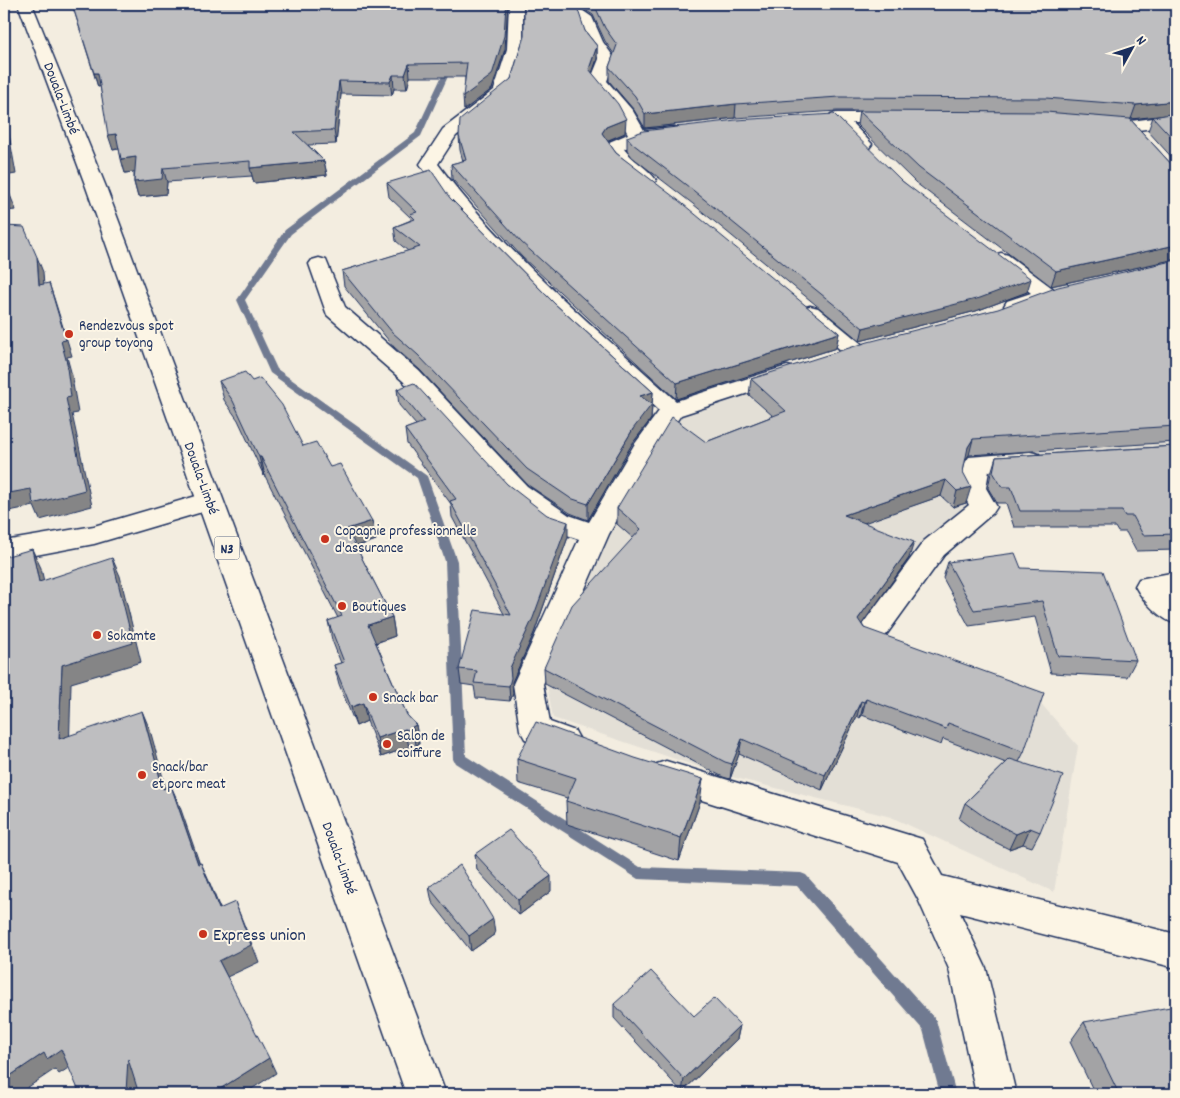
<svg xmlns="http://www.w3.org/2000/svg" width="1180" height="1098" font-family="Dekko,sans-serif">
  <rect width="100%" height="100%" fill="#f3ede0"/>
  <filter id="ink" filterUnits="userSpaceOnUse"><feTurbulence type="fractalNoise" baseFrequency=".02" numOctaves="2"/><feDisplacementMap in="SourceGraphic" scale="10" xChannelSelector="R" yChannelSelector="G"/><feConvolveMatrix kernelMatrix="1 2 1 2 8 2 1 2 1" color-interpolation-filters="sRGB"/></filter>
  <g filter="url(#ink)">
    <path fill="#e3dfd6" d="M1176,273V446L980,457L964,461L966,483L979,504L865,635L1037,699L1078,746L1054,892L891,817L720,774L553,718L545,674L616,521L679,416L862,357Z"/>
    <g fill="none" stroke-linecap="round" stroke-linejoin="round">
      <path fill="#707a91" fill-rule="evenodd" d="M451,61L454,63L421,136L291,234L245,300L277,369L427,476L457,561L466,756L640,867L801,873L806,875L936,1020L956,1094H940L923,1030L797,886L638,879L455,763L453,759L445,561L417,478L270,373L237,300L285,230L415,133L448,63Z"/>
      <g stroke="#1b2f5e" stroke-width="3">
        <g id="minor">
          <path d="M509,4H523V49L510,92L456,136L438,164C503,252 595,327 676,401L787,366L795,368L799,373L795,378L681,415L658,448L609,534L543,684L550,722L575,731L580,740L575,749L564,753L525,739L520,730L513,684L579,539L549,529L509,498L403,381L327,315L309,264L312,260L319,258L326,260L345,307L419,371L527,486L569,515L589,522L634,445L659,411L557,317L453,211L420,164L443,129L494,90L507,49Z"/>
          <path d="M531,4L576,6L592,17L603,42L615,59L607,81L633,111L644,130L674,127L680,128L683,132L680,136L642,141L624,149C633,161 648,168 656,180L654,184C633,189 614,162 604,147L607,143L628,134L619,117L590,81L599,59L587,43L580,22L567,13L533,7Z"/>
          <path d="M837,113H895L901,114L904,118L901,122L895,123H852L872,144L869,148C853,152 841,132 831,122L828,118L831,114Z"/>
          <path d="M1176,115V125L1131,131L1125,130L1122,126L1125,122L1131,121Z"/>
          <path d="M1001,253L1008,255L1055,290L1058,295L1055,300L1015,313L1007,311L1004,306L1007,301L1031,293L994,263L991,259L994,255Z"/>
          <path d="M810,306L818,308L864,346L867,351L864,356L856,358L848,356L802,318L799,313L802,308Z"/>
          <path d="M1030,452L1039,454L1043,460L1039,466L989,471L986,488L997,507L993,513L944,555L881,642L871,645L861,642L856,634L861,626L924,541L969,505L960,488L965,463L969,457Z"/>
          <path d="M210,492L219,495L223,501L219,507L94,544L4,561V541L94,526Z"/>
          <path d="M1176,572V592L1173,593L1176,596V624C1160,619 1143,601 1135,586L1139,579Z"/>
          <path d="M666,761L922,839L942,876L1176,934V968L960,913L986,968L1016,1094H976L949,969L918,899L898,862L654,785L650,775L654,765Z"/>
        </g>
      </g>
      <g stroke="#1b2f5e" stroke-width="3">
        <path id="trunk" d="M18,4H32L106,187L446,1094H406L86,187Z"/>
      </g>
      <use href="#minor" fill="#fcf5e5" fill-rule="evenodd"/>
      <use href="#trunk" fill="#fcf5e5" fill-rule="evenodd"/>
    </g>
    <g fill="#a3a3a5" stroke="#1b2f5e">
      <path d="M72,4L505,49L492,89L464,110L465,77H410L407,89H394L392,95L341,94L336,144L308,145L324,161L327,175L254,183L252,176L167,182L166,194L138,197L134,182V172L125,173L119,149L113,150L100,86L98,87Z"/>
      <path d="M524,4H1176V162L1148,131L1153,117L1171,114L1130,119L1173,166L1176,167V260V259L1051,286L916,183L857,125L859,111H837L735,118L645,128L634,110L609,81V67L614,54L605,41L593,15L576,4H569L585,31L597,46V59L592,73L625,133L607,141L616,153L839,333L836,348L676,399L522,257L452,179L451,164L463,161L460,150L459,136L511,79L524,36Z"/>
      <path d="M627,137L902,181L1027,292L976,311L860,341L693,204L632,157L627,150Z"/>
      <path d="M387,183L450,198L555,304L653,392L651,419L632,444L588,520L570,513L528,485L420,370L394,347L344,286L342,271L408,251L396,241L394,227L411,220V218L389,197Z"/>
      <path d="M1176,260V442L969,455L965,460L963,472L966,503L953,507L941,496L864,522L909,558L862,624L864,628L1024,752L1019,762L1040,832L1032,847L1023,844L1009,849L979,834L959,819L965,803L1006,763L943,739L941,745L862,715L860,718L857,716L822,790L739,754L730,779L723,777L545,684L544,668L633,538L617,524V508L706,442L773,416L749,395L751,379Z"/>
      <path d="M219,381L303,446L330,467L372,521L376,540L356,547L392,617L395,636L376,643L407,715L416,725L419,744L416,745L417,750L409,747L381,757L367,721L356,726L339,684L334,665L341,663L332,640L328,621L338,618L265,476H264L238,420L224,400Z"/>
      <path d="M397,389L568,537L534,633L512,682L513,694L510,701L476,698L474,686L461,684L459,669L504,614L452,517L451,504L407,444L405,429L416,425L399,405Z"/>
      <path d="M1176,446V550L1136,551L1126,532H1118L1115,527H1014L1006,503H997L988,488L991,473L996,457Z"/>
      <path d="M948,562L1021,568L1136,660L1127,677L1051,673L1035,617L969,626L943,578Z"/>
      <path d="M517,759L700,802L679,861L567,824L566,801L567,798L518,783Z"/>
      <path d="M475,854L551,891L519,915L477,870Z"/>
      <path d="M429,887L495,934L471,951L432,902Z"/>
      <path d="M614,1004L694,1016L740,1025L737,1039L682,1092L614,1018Z"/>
      <path d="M1084,1022L1176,1094H1095L1070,1042Z"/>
    </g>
    <g fill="#858586" stroke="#1b2f5e">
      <path d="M506,4H508L505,49L492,89L464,110L463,97Z"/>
      <path d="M597,46V59L589,82V69Z"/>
      <path d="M409,64L410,77L407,89L405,75Z"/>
      <path d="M94,73H98L102,86L98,87Z"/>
      <path d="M393,75L394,89L392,95L390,82Z"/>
      <path d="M339,81L341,94L336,144L334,130Z"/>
      <path d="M1176,101V114L1131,119L1136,105Z"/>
      <path d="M736,104L735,118L645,128V114Z"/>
      <path d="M4,114L7,123L16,174L4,176Z"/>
      <path d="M626,119L625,133L606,141L602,133L606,127Z"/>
      <path d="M116,134L120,148L113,150L108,135Z"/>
      <path d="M136,157L140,171L125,173L121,159Z"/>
      <path d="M324,161L327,175L254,183L250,168Z"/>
      <path d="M163,168L167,182L166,194L138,197L134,182Z"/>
      <path d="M10,195L16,210L4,211V196Z"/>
      <path d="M1176,245V259L1051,286L1056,271Z"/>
      <path d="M37,257L43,272L45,301L39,285Z"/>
      <path d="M1031,279L1027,292L976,311L860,341L863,328Z"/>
      <path d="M49,283L54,298L72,356L67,357L74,383L73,384L78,413L72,414L92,506L40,520L34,506L4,512V494L66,398L61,341Z"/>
      <path d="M839,333L836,348L676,399L677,383Z"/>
      <path d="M653,392L651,419L632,444L588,520V504L633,429L640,396Z"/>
      <path d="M973,439L969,455L963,463L968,447Z"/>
      <path d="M259,457H261L265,476H264Z"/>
      <path d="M946,480L941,496L841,531L844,515Z"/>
      <path d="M971,487L966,503L953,507L957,491Z"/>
      <path d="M372,521L376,540L351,548L347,529Z"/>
      <path d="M568,522V537L534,633L512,682L513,694L510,701L509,686L510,668Z"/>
      <path d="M914,542L909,558L854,635L858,619Z"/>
      <path d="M32,549L41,568L48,600L39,582Z"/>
      <path d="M112,558L120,576L141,662L71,683L69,757L59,739L62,665Z"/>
      <path d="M392,617L395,636L372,644L368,625Z"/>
      <path d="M866,699L862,715L860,718L864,702Z"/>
      <path d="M861,701L857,716L822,790L825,775Z"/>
      <path d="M363,703L367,721L356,726L351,707Z"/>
      <path d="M142,711L150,730L171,807L163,789Z"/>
      <path d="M416,725L419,744L416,745L414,731L412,727Z"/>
      <path d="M405,729L409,747L381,757L377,738Z"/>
      <path d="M742,739L739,754L730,779L732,764Z"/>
      <path d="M703,779L700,802L679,861L681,838Z"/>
      <path d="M171,786L179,804L206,882L198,864Z"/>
      <path d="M1030,828L1023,844L1009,849L1016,834Z"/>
      <path d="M201,863L209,881L227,926L219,909Z"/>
      <path d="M551,876V891L519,915L518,900Z"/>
      <path d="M235,902L259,962L227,977L219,961Z"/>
      <path d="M493,919L495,934L471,951L469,936Z"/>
      <path d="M740,1025L737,1039L682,1092L684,1079Z"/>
      <path d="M61,1049L73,1065L59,1074L55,1069L18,1094H4V1080L44,1053Z"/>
      <path d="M269,1058L276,1073L244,1094H212Z"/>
      <path d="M128,1059L138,1074L137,1094H122Z"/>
    </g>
    <g fill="#bebec0" stroke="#1b2f5e">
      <path d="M72,4H506L504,36L492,75L463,97L467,63L409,64L405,75H393L390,82L339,81L334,130L294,132L324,161L250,168V161L163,168L162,179L134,182L136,157L121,159L116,134L108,135L98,73H94Z"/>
      <path d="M524,4H568L578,10L585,31L597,46L589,69L618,104L626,119L606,127L602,133L616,153L678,200L839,333L677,383L521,242L451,164L466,160L459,136L460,120L511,79L524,36Z"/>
      <path d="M594,4H1176V101L1136,105L1046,98L839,97L736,104L645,114L635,96L609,67L617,45L605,28Z"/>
      <path d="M859,111L1046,112L1130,119L1173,166L1176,167V245L1056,271L919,168Z"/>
      <path d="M1176,113V142L1153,117Z"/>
      <path d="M834,114L902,181L1031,279L980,298L863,328L694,191L633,144L627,137L643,131L736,120Z"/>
      <path d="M4,120L11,159L4,161Z"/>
      <path d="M431,170L450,198L555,304L653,392L640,396L652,404L633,429L588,504L570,498L527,469L418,355L392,332L342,271L420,247L394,227L415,219L410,214L417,212L387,183Z"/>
      <path d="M4,179L10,195L4,196Z"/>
      <path d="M4,226L24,227L37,257L39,285L49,283L66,340L61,341L68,367L67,368L71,397L66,398L85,490L33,504L31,489L4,494Z"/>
      <path d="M1176,260V426L973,439L968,447L963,472L971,487L957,491L946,480L844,515L914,542L858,619L864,628L1044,693L1024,752L948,723L946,729L866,699L864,702L861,701L825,775L742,739L732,764L725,762L544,668L572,605L641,529L617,508L672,417L706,442L786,411L751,379L868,342L998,309L1058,287Z"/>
      <path d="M245,372L252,381L260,378L282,405L303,446L316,442L330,467L340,464L372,521L347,529L392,617L368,625L407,715L416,725L412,727L414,731L405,729L377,738L363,703L351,707L334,665L344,662L328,621L342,616L261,457H259L233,401L219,381Z"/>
      <path d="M414,383L507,484L547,515L568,522L533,618L510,668L511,678L509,686L474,683L477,671L459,669L475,610L511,615L450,501L456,499L405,429L424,422L397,389Z"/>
      <path d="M1176,446V534L1143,535L1133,516H1125L1122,511H1020L1011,487H1002L993,472L996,457Z"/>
      <path d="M32,549L39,582L112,558L133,643L62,665L59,739L142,711L163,789L171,786L198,864L201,863L219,909L235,902L251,945L219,961L269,1058L212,1094H139L128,1059L126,1092L122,1094H80L61,1049L47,1059L44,1053L4,1080V557Z"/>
      <path d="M1015,553L1021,568L1103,571L1136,660L1058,656L1042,601L974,610L948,562Z"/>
      <path d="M536,722L635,758L703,779L681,838L566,801L576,778L517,759Z"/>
      <path d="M1010,759L1063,776L1040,832L1030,828L1016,834L986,818L965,803Z"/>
      <path d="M509,830L551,876L518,900L475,854Z"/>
      <path d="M460,865L493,919L469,936L429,887Z"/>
      <path d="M651,971L694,1016L714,998L740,1025L684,1079L614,1004Z"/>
      <path d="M1176,1006V1094H1119L1084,1022Z"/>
    </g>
  </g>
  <g fill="#c8321e" stroke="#fcf5e5" stroke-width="2">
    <circle cx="69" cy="334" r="5"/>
    <circle cx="325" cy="539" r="5"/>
    <circle cx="342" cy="606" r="5"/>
    <circle cx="97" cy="635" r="5"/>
    <circle cx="373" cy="697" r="5"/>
    <circle cx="387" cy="744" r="5"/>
    <circle cx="142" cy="775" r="5"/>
    <circle cx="203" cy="934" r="5"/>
  </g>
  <g text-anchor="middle" stroke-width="4" stroke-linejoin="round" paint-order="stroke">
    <rect fill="#fcf5e5" stroke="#5e6a86" stroke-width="1" x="214.5" y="536.5" width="25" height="23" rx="4"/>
    <g font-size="14" font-weight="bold" fill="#1b2f5e">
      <text x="227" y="553">N3</text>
    </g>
    <g font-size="15" fill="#1b2f5e" stroke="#fcf5e5">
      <text transform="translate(62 98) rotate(69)" y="5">Douala-Limbé</text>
      <text transform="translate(202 478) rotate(70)" y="5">Douala-Limbé</text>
      <text transform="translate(340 858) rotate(70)" y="5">Douala-Limbé</text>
    </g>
    <g font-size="15" fill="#1b2f5e" stroke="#fcf5e5" text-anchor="start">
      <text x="79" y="330">Rendezvous spot<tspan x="79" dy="17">group toyong</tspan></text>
      <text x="335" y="535">Copagnie professionnelle<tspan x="335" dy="17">d'assurance</tspan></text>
      <text x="352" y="611">Boutiques</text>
      <text x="107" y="640">Sokamte</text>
      <text x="383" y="702">Snack bar</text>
      <text x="397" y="740">Salon de<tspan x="397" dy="17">coiffure</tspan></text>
      <text x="152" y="771">Snack/bar<tspan x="152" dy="17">et porc meat</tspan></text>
    </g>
    <g font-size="18" fill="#1b2f5e" stroke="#fcf5e5" text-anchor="start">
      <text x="213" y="940">Express union</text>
    </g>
  </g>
  <rect width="1180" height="1098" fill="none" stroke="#fcf5e5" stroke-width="20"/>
  <rect x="10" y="10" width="1160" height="1078" fill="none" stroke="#1b2f5e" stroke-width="2" filter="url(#ink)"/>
  <g transform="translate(1132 48) rotate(50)" stroke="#fcf5e5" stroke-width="4" paint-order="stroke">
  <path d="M0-4L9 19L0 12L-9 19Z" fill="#1b2f5e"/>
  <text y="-8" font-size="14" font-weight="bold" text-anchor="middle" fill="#1b2f5e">N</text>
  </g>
</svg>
